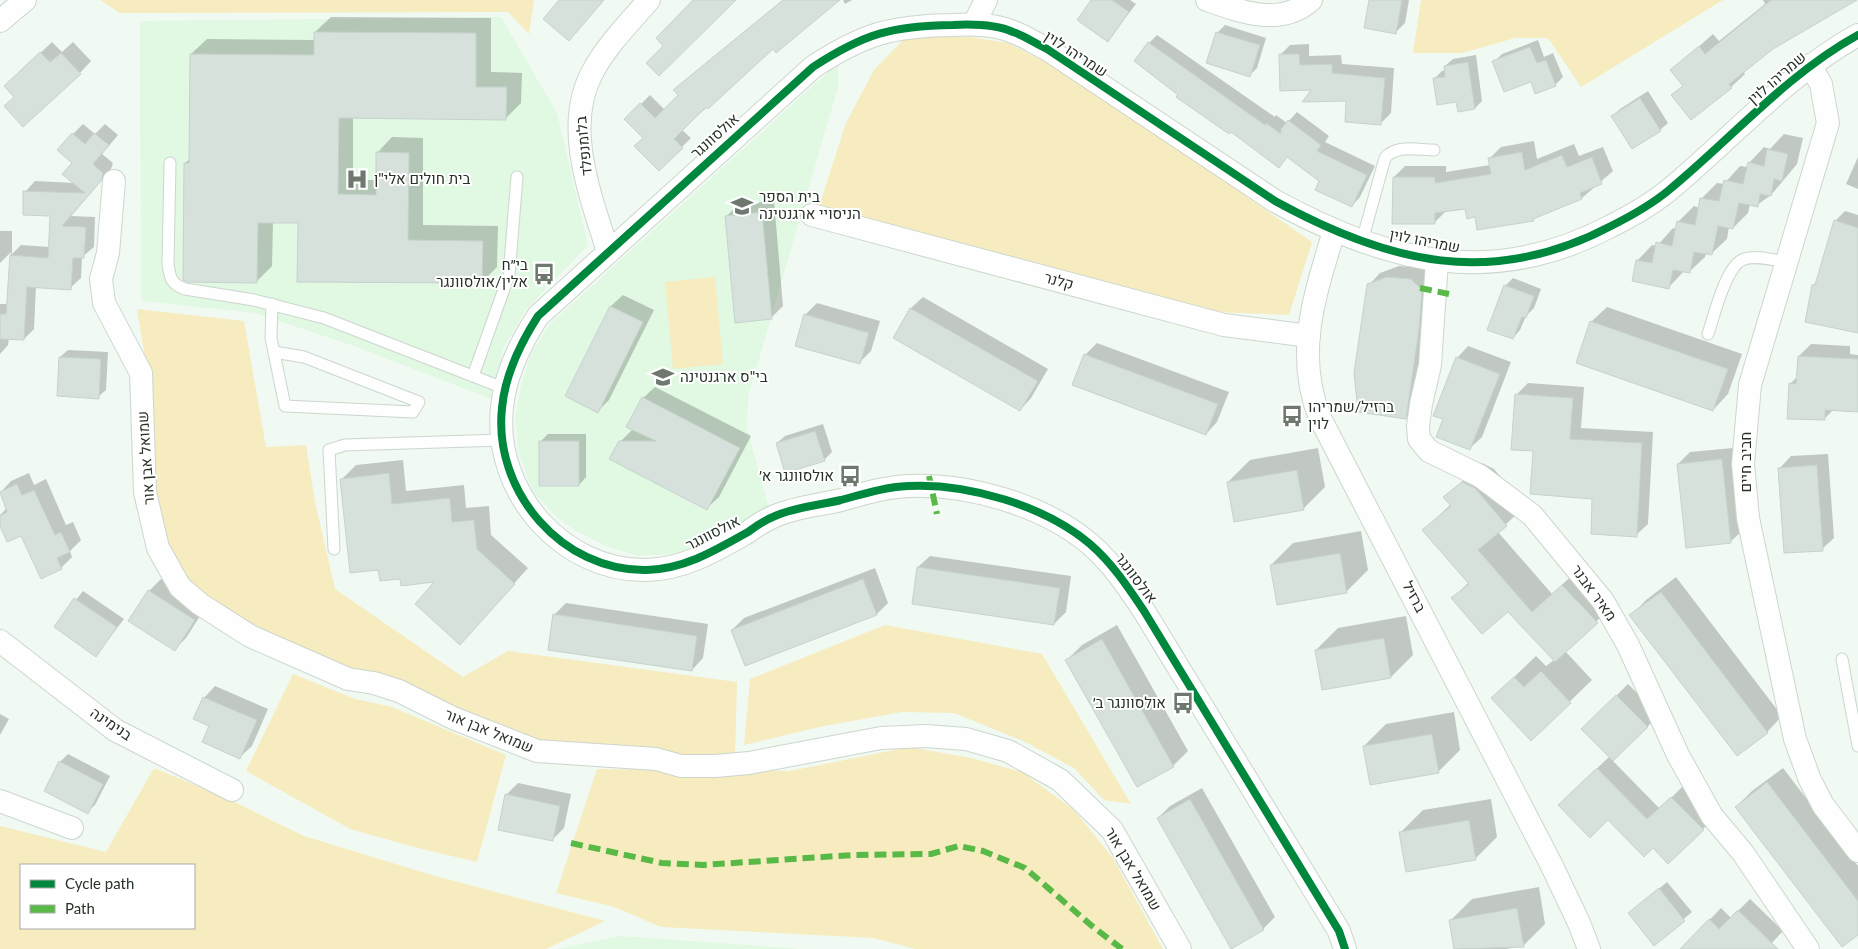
<svg xmlns="http://www.w3.org/2000/svg" width="1858" height="949" font-family="Lato,Heebo,sans-serif">
  <rect width="100%" height="100%" fill="#f0faf2"/>
  <g fill="#e1f8e3">
    <path d="M501,17L557,113L588,245L525,311L503,349L494,400L354,346L255,313L141,301L140,21Z"/>
    <path d="M838,63V87L748,397L747,428L772,520L708,549L670,554L638,556L606,546L576,531L557,517L533,492L519,454L515,418L521,386L530,356L549,325Z"/>
    <path d="M620,936L802,949H558Z"/>
  </g>
  <g fill="#f6ecbf" fill-rule="evenodd">
    <path d="M100,0H534L529,34L508,12L120,13Z"/>
    <path d="M1421,0H1723L1581,87L1548,38H1515L1462,53H1413Z"/>
    <path d="M906,37H970L1008,43L1068,73L1312,242L1289,315L1217,312L819,206L846,123L874,70Z"/>
    <path d="M715,277L723,364L673,369L665,282Z"/>
    <path d="M137,309L244,321L266,447L306,445L315,502L335,589L463,677L508,651L737,682L735,758L559,750L346,672L225,612L183,579L161,531L147,371Z"/>
    <path d="M885,625L1042,654L1131,804L1104,800L1074,768L1023,741L954,713L902,712L824,726L744,745L750,679Z"/>
    <path d="M293,674L355,699L392,707L506,755L477,862L414,847L350,829L246,771Z"/>
    <path d="M909,747L971,758L1022,772L1074,810L1113,858L1163,949H915L874,938L661,927L614,907L556,893L597,769L790,771Z"/>
    <path d="M154,768L224,797L304,836L435,876L605,921L546,949H0V826L106,852ZM21,865H194V928H21Z"/>
  </g>
  <g fill="#0003">
    <path d="M560,0H604L569,40Z"/>
    <path d="M783,0H794L773,47L682,130L691,138L659,170L644,138L626,119L650,95L665,110L680,95L675,90L684,81Z"/>
    <path d="M843,0H852L845,4Z"/>
    <path d="M1092,0H1130L1136,4L1108,40Z"/>
    <path d="M1370,0H1409L1405,23L1395,33Z"/>
    <path d="M1763,0H1848L1772,48L1743,71L1745,74L1731,87L1692,119L1673,95L1684,85L1672,70L1713,34L1719,41L1765,4Z"/>
    <path d="M331,17L491,18V72L522,73L521,103L506,118L353,117V180H377V153L392,137L423,138V225L498,226L497,267L482,282L299,222H273L272,266L257,281L185,163L191,158V54L207,39L315,40V32Z"/>
    <path d="M1225,25L1266,38L1257,68L1250,75L1217,33Z"/>
    <path d="M1157,35L1275,117L1276,115L1287,123L1297,112L1329,136L1325,142L1375,166L1360,197L1352,206L1288,156L1279,166L1180,94L1149,43Z"/>
    <path d="M1538,40L1544,57L1553,53L1563,77L1555,85L1532,80L1494,62L1502,54Z"/>
    <path d="M52,42L62,52L73,42L91,61L80,73L16,97L17,75Z"/>
    <path d="M1309,44V56L1341,55L1342,64L1394,68L1391,113L1381,123L1348,100L1314,88L1281,54L1290,45Z"/>
    <path d="M1476,55L1482,101L1475,108L1457,101L1434,79L1442,71L1446,70L1445,66L1453,59Z"/>
    <path d="M1648,91L1668,123L1660,130L1613,116L1620,109Z"/>
    <path d="M83,124L95,134L105,124L118,135L102,154L113,163L111,169L71,216L95,217L94,247L82,257L81,278L70,288L36,286L34,329L24,339L9,338L8,345L0,354V304H8L11,252L0,263V231H12V254L21,245L50,247L51,214L25,192L35,181L74,183L73,134Z"/>
    <path d="M1784,134L1803,138L1797,164L1771,195L1757,205L1750,204L1748,213L1733,228L1729,227L1727,239L1711,254L1706,253L1705,257L1689,272L1684,271L1669,287L1637,261L1652,245L1657,246L1673,228L1677,229L1678,222L1694,206L1700,208L1702,198L1717,183L1724,184L1740,166L1748,167L1749,163L1764,147L1770,149Z"/>
    <path d="M1534,141L1537,159L1574,144L1579,156L1603,147L1613,171L1582,198L1538,215L1533,220L1476,216L1466,207L1446,211L1434,223L1394,177L1405,166H1446V172L1490,165L1489,159L1501,147Z"/>
    <path d="M1858,157V189L1846,184Z"/>
    <path d="M774,201L783,306L771,318L727,216L738,204Z"/>
    <path d="M1845,211L1858,215V332L1813,285L1817,282L1835,221Z"/>
    <path d="M1399,266L1423,268L1433,278L1417,406L1405,418L1369,285L1380,273Z"/>
    <path d="M1513,278L1541,289L1534,308L1526,316L1520,330L1513,338L1505,286Z"/>
    <path d="M623,295L654,310L609,400L598,411L566,396L611,306Z"/>
    <path d="M923,297L1048,369L1031,398L1020,410L894,338L911,308Z"/>
    <path d="M817,303L880,321L871,351L859,363L805,315Z"/>
    <path d="M1607,307L1742,354L1728,394L1713,410L1591,322Z"/>
    <path d="M1097,343L1229,392L1217,422L1206,434L1074,385L1086,354Z"/>
    <path d="M1811,344L1850,346V354L1858,355V411L1834,409L1824,419L1790,384L1798,376L1799,356Z"/>
    <path d="M1468,346L1511,362L1482,437L1470,448L1445,419L1457,358Z"/>
    <path d="M68,350L108,352L106,390L98,397L60,357Z"/>
    <path d="M1528,383L1584,387L1581,428L1653,432L1648,524L1636,535L1534,450L1516,395Z"/>
    <path d="M655,387L751,436L719,497L707,508L620,442L633,429L643,398Z"/>
    <path d="M823,424L832,452L824,460L777,443L785,436Z"/>
    <path d="M548,434H586V477L579,485L540,442Z"/>
    <path d="M1318,448L1325,487L1303,509L1228,482L1250,460Z"/>
    <path d="M1733,448L1742,531L1730,542L1678,464L1690,452Z"/>
    <path d="M1828,454L1834,538L1822,549L1780,468L1791,456Z"/>
    <path d="M403,460L406,491L464,485L466,508L489,506L491,535L528,568L474,628L437,580L401,578L380,569L342,479L356,465Z"/>
    <path d="M1482,463L1494,469L1525,506L1498,532L1552,594L1582,566L1616,603L1565,651L1592,680L1531,739L1492,698L1536,656L1546,666L1554,660L1508,610L1453,598L1469,582L1424,530L1451,504L1445,497Z"/>
    <path d="M29,473L34,485L46,479L66,525L73,522L81,540L70,551L72,557L61,568L22,534L0,523V515L7,508L0,493L11,481Z"/>
    <path d="M1361,531L1368,570L1346,592L1271,565L1293,543Z"/>
    <path d="M930,556L1071,576L1066,612L1054,624L918,567Z"/>
    <path d="M875,568L888,603L877,614L746,665L732,630L744,618Z"/>
    <path d="M1676,577L1782,716L1767,732L1737,754L1631,616L1646,600Z"/>
    <path d="M161,579L205,608L186,638L175,649L149,591Z"/>
    <path d="M83,591L124,619L96,655L55,627Z"/>
    <path d="M566,603L708,624L703,658L692,670L554,615Z"/>
    <path d="M1406,616L1413,655L1391,677L1323,689L1316,650L1338,628Z"/>
    <path d="M1117,625L1188,751L1173,766L1067,660L1082,645Z"/>
    <path d="M1628,684L1659,715L1613,761L1660,809L1683,786L1714,818L1703,829L1653,846L1571,793L1610,756L1583,729Z"/>
    <path d="M215,686L268,709L252,746L240,757L211,725L204,698Z"/>
    <path d="M1454,712L1460,750L1438,772L1364,746L1386,724Z"/>
    <path d="M0,714L9,719L0,735Z"/>
    <path d="M68,754L110,776L95,805L87,812L60,762Z"/>
    <path d="M1783,768L1858,866V933L1736,807L1752,791Z"/>
    <path d="M518,783L571,794L564,828L552,840L506,795Z"/>
    <path d="M1202,788L1275,917L1263,929L1158,818L1170,806Z"/>
    <path d="M1491,799L1497,837L1475,859L1401,832L1423,810Z"/>
    <path d="M1667,882L1692,912L1654,944L1630,913Z"/>
    <path d="M1539,887L1545,924L1523,946L1506,949H1455L1450,921L1472,899Z"/>
    <path d="M1750,899L1783,931L1766,949H1696L1688,942L1721,908L1731,918Z"/>
  </g>
  <g fill="#d6e1db" stroke="#c6d2cd">
    <path d="M559,0H604L569,41L543,19Z"/>
    <path d="M693,0H736L659,76L646,63L663,46L656,38Z"/>
    <path d="M783,0H840L776,53L773,49L708,109L706,107L674,139L683,148L659,171L634,146L643,138L624,119L640,103L655,118L678,95L673,90Z"/>
    <path d="M1091,0H1112L1129,12L1108,42L1077,20Z"/>
    <path d="M1369,0H1402L1396,34L1364,28Z"/>
    <path d="M1771,0H1857L1773,49L1729,84L1732,88L1691,120L1671,95L1683,86L1670,70L1699,46L1705,54Z"/>
    <path d="M314,32L476,33V87H507L506,120L339,118L338,194L376,195V152L409,153L408,240L483,241L482,283L297,282L298,223H258L257,283L188,282L183,280L184,163H189L190,54L314,55Z"/>
    <path d="M1216,32L1260,45L1250,77L1206,63Z"/>
    <path d="M1148,42L1265,125L1266,123L1281,134V129L1288,120L1321,145L1317,151L1367,175L1352,207L1315,190L1319,181L1287,157L1279,168L1231,132L1229,134L1176,97L1178,95L1134,61Z"/>
    <path d="M1530,47L1537,63L1546,60L1556,86L1535,94L1531,82L1504,92L1492,61Z"/>
    <path d="M40,52L50,62L61,53L81,74L23,127L4,106L14,97L4,86Z"/>
    <path d="M1279,54H1299L1300,65L1332,64V73L1385,78L1381,125L1345,122L1346,101L1302,102L1311,90L1280,91Z"/>
    <path d="M1468,62L1475,109L1458,112L1456,102L1437,105L1433,78L1445,77L1444,66Z"/>
    <path d="M1640,98L1661,131L1632,149L1611,116Z"/>
    <path d="M72,133L85,144L94,133L109,145L93,164L103,173L101,181L62,226L86,227L84,258H73L71,290L27,287L24,340L0,339V314H6L10,255L48,258L50,216L23,215V191L85,193L62,174L72,163L57,150Z"/>
    <path d="M1767,149L1788,154L1782,181L1774,179L1771,196L1760,194L1758,207L1739,203L1733,229L1718,226L1712,255L1694,252L1690,273L1673,270L1669,289L1632,281L1636,260L1652,263L1656,242L1672,246L1677,221L1695,225L1700,198L1719,201L1724,180L1743,184L1748,162L1764,166Z"/>
    <path d="M1522,152L1525,170L1562,155L1567,167L1592,157L1602,184L1580,193L1582,199L1533,219L1534,221L1477,230L1475,217L1467,219L1465,209L1435,213V224H1392L1393,177H1435V183L1491,174L1488,158Z"/>
    <path d="M762,212L772,319L735,323L725,216Z"/>
    <path d="M1834,220L1858,228V333L1805,322L1812,285H1815Z"/>
    <path d="M1387,277L1411,279L1422,290L1419,330L1406,419L1358,412L1354,373L1367,284Z"/>
    <path d="M1504,285L1534,296L1526,318L1522,317L1513,339L1487,330Z"/>
    <path d="M610,306L643,322L598,413L565,396Z"/>
    <path d="M910,308L1038,381L1020,411L893,338Z"/>
    <path d="M804,314L869,333L860,364L795,346Z"/>
    <path d="M1590,321L1728,369L1713,411L1576,363Z"/>
    <path d="M1084,354L1218,404L1206,435L1072,385Z"/>
    <path d="M1798,356L1858,359V412L1825,410V420L1787,419L1789,383L1796,384Z"/>
    <path d="M59,357L101,359L99,399L57,396Z"/>
    <path d="M1456,357L1500,374L1470,450L1436,437L1443,419L1433,416Z"/>
    <path d="M1515,394L1573,398L1570,439L1642,443L1637,537L1591,534L1592,499L1530,494L1533,451L1511,450Z"/>
    <path d="M642,397L740,448L707,510L609,459L619,441H656L626,427Z"/>
    <path d="M815,431L825,461L785,473L776,443Z"/>
    <rect x="539" y="441" width="40" height="45"/>
    <path d="M1722,459L1731,543L1686,548L1677,464Z"/>
    <path d="M1817,465L1823,551L1784,553L1778,468Z"/>
    <path d="M1297,470L1304,510L1234,522L1227,482Z"/>
    <path d="M389,473L392,504L450,498L452,522L474,520L477,549L515,584L460,645L415,604L434,582L401,586L400,579L380,581L378,570L350,573L340,479Z"/>
    <path d="M1462,482L1475,488L1507,526L1478,550L1532,612L1562,585L1598,623L1555,662L1508,612L1482,634L1451,598L1469,584L1422,530L1451,506L1443,497Z"/>
    <path d="M17,484L22,495L34,490L55,535L61,532L70,552L57,558L62,569L41,579L21,536L7,542L0,526V516L7,512L0,492Z"/>
    <path d="M1340,553L1347,593L1277,605L1270,565Z"/>
    <path d="M917,567L1060,588L1054,625L912,604Z"/>
    <path d="M863,579L877,615L745,666L731,630Z"/>
    <path d="M148,590L195,620L175,651L128,621Z"/>
    <path d="M1661,592L1768,733L1737,756L1629,615Z"/>
    <path d="M74,598L117,627L96,657L54,627Z"/>
    <path d="M553,614L697,636L692,671L548,650Z"/>
    <path d="M1384,638L1391,678L1322,690L1315,650Z"/>
    <path d="M1102,639L1174,767L1137,787L1065,660Z"/>
    <path d="M1541,671L1571,703L1531,741L1491,698L1514,677L1524,687Z"/>
    <path d="M1616,695L1648,727L1613,761L1581,729Z"/>
    <path d="M203,697L257,720L240,759L202,742L209,726L193,719Z"/>
    <path d="M1432,734L1439,773L1370,785L1363,746Z"/>
    <path d="M59,761L103,784L88,814L44,791Z"/>
    <path d="M1597,768L1647,819L1671,797L1704,830L1668,864L1653,848L1644,857L1608,820L1590,838L1558,805Z"/>
    <path d="M1767,782L1858,901V935L1842,947L1735,807Z"/>
    <path d="M505,794L560,806L553,841L498,830Z"/>
    <path d="M1190,799L1264,930L1231,949L1157,818Z"/>
    <path d="M1469,820L1476,860L1406,872L1399,832Z"/>
    <path d="M1659,888L1685,921L1654,946L1628,913Z"/>
    <path d="M1517,908L1524,947L1454,949L1449,920Z"/>
    <path d="M1738,910L1778,949H1680L1709,919L1719,929Z"/>
  </g>
  <g fill="none" stroke-linecap="round" stroke-linejoin="round">
    <g stroke="#ccd6ce" stroke-width="13">
      <g id="service">
        <path d="M170,163L168,264C170,278 171,284 185,289L254,300L324,318L506,389"/>
        <path d="M1362,241L1385,158C1396,144 1418,150 1434,150"/>
        <path d="M272,304L271,338L285,406L413,412L419,402L304,357L274,352"/>
        <path d="M1708,334C1714,316 1726,265 1744,259C1757,255 1773,260 1786,262"/>
        <path d="M473,376L509,275L517,177"/>
        <path d="M334,549L329,450L345,445L502,440"/>
        <path d="M1842,659L1858,746"/>
      </g>
    </g>
    <g stroke="#ccd6ce" stroke-width="24">
      <g id="minor">
        <path d="M1207,0C1241,12 1281,27 1311,0"/>
        <path d="M0,21L25,0"/>
        <path d="M974,24L986,0"/>
        <path d="M1810,65L1821,84L1828,123L1750,385L1743,464L1748,518L1795,739L1810,780L1823,805L1858,851"/>
        <path d="M114,181L108,253L101,279L104,303L141,373L145,492L158,548L180,587L200,604L250,636L348,679L374,683L399,691L453,718L537,751L656,759L681,766H715L749,763L881,738L926,736L966,739L1008,751L1060,780L1112,830L1180,949"/>
        <path d="M812,215L1224,325L1309,336"/>
        <path d="M1334,231C1315,295 1294,353 1320,418L1551,864L1579,923L1589,949"/>
        <path d="M608,252C591,196 563,128 592,73C606,46 629,23 649,0"/>
        <path d="M1437,261L1430,365L1421,404L1418,426L1419,439L1429,451L1480,476L1532,515L1603,601L1628,645L1678,755L1712,816L1743,853L1808,949"/>
        <path d="M0,641L115,730L232,790"/>
        <path d="M0,801L72,828"/>
        <path d="M1345,949L1339,931L1144,611C1128,587 1112,563 1090,544C1044,505 967,483 908,486C885,487 863,494 841,500C820,505 795,507 775,516C765,520 756,526 748,532C716,550 685,569 647,570C562,572 493,491 502,408C505,374 520,344 538,316L813,67C865,33 892,26 953,25C972,24 995,24 1013,32C1025,36 1036,44 1047,49L1275,201C1388,263 1492,289 1611,226C1631,216 1651,205 1669,190C1731,139 1787,74 1858,35"/>
      </g>
    </g>
    <use href="#service" stroke="#fdfefd" stroke-width="11"/>
    <use href="#minor" stroke="#fdfefd" stroke-width="22"/>
    <g stroke="#58b947" stroke-width="6" stroke-dasharray="12 6" stroke-linecap="butt">
      <path d="M1420,288L1449,294"/>
      <path d="M929,476L937,514"/>
      <path d="M571,843L662,863L703,865L853,855L931,854L959,846L983,851L1025,868L1092,926L1122,949"/>
    </g>
    <g stroke="#fff" stroke-width="11">
      <path id="cycleway" d="M1345,949L1339,931L1144,611C1128,587 1112,563 1090,544C1044,505 967,483 908,486C885,487 863,494 841,500C820,505 795,507 775,516C765,520 756,526 748,532C716,550 685,569 647,570C562,572 493,491 502,408C505,374 520,344 538,316L813,67C865,33 892,26 953,25C972,24 995,24 1013,32C1025,36 1036,44 1047,49L1275,201C1388,263 1492,289 1611,226C1631,216 1651,205 1669,190C1731,139 1787,74 1858,35"/>
    </g>
    <use href="#cycleway" stroke="#00873e" stroke-width="8"/>
  </g>
  <defs>
    <g id="hospital-bare" transform="scale(1.725)"><path d="M-5-5h3v3.5h4V-5h3V5h-3V1.5h-4V5h-3Z" fill="#6e786f" stroke="#fff" stroke-width="2.5" paint-order="stroke"/></g>
    <g id="school-bare" transform="scale(1.725)"><path d="M0-5L7-2L0 1L-7-2ZM-4 1L0 2.5L4 1V4Q0 6-4 4Z" fill="#6e786f" stroke="#fff" stroke-width="2.5" paint-order="stroke"/></g>
    <g id="bus-bare" transform="scale(1.725)"><path d="M-5-6H5V4H4V6H2V4H-2V6H-4V4H-5ZM-3.5-4V0h7V-4ZM-3.5 1.2v1.5H-2V1.2ZM2 1.2v1.5H3.5V1.2Z" fill="#6e786f" stroke="#fff" stroke-width="2.5" paint-order="stroke"/></g>
  </defs>
  <g fill-rule="evenodd">
    <use href="#hospital-bare" x="357" y="179"/>
    <use href="#school-bare" x="742" y="206"/>
    <use href="#bus-bare" x="544" y="274"/>
    <use href="#school-bare" x="663" y="377"/>
    <use href="#bus-bare" x="1292" y="416"/>
    <use href="#bus-bare" x="850" y="476"/>
    <use href="#bus-bare" x="1183" y="703"/>
  </g>
  <g text-anchor="middle" stroke-width="4" stroke-linejoin="round" paint-order="stroke">
    <g font-size="15" fill="#283228" stroke="#fff">
      <text transform="translate(1076 54) rotate(33)" y="5">שמריהו לוין</text>
      <text transform="translate(1777 78) rotate(-41)" y="5">שמריהו לוין</text>
      <text transform="translate(715 136) rotate(-42)" y="5">אולסוונגר</text>
      <text transform="translate(584 146) rotate(-96)" y="5">בלומנפלד</text>
      <text transform="translate(1425 241) rotate(11)" y="5">שמריהו לוין</text>
      <text transform="translate(1059 281) rotate(15)" y="5">קלנר</text>
      <text transform="translate(146 458) rotate(-94)" y="5">שמואל אבן אור</text>
      <text transform="translate(1746 462) rotate(-90)" y="5">חביב חיים</text>
      <text transform="translate(713 533) rotate(-27)" y="5">אולסוונגר</text>
      <text transform="translate(1136 578) rotate(53)" y="5">אולסוונגר</text>
      <text transform="translate(1594 593) rotate(54)" y="5">מאיר אבנר</text>
      <text transform="translate(1414 597) rotate(62)" y="5">ברזיל</text>
      <text transform="translate(111 724) rotate(34)" y="5">בנימינה</text>
      <text transform="translate(489 731) rotate(22)" y="5">שמואל אבן אור</text>
      <text transform="translate(1133 869) rotate(59)" y="5">שמואל אבן אור</text>
    </g>
    <g font-size="15" fill="#283228" stroke="#fff" text-anchor="start">
      <text x="374" y="184">בית חולים אלי"ן</text>
      <text x="759" y="202">בית הספר<tspan x="759" dy="17">הניסויי ארגנטינה</tspan></text>
      <text x="528" y="270" text-anchor="end">בי״ח<tspan x="528" dy="17">אלין/אולסוונגר</tspan></text>
      <text x="680" y="382">בי"ס ארגנטינה</text>
      <text x="1308" y="412">ברזיל/שמריהו<tspan x="1308" dy="17">לוין</tspan></text>
      <text x="834" y="481" text-anchor="end">אולסוונגר א׳</text>
      <text x="1166" y="708" text-anchor="end">אולסוונגר ב׳</text>
    </g>
  </g>
  <rect x="20" y="864" width="175" height="65" fill="#ffffff" stroke="#a9ada9"/>
  <rect x="30" y="880" width="25" height="8" fill="#00873e" stroke="#a9ada9"/>
  <text x="65" y="889" font-size="15" fill="#283228">Cycle path</text>
  <rect x="30" y="905" width="25" height="8" fill="#58b947" stroke="#a9ada9"/>
  <text x="65" y="914" font-size="15" fill="#283228">Path</text>
</svg>
